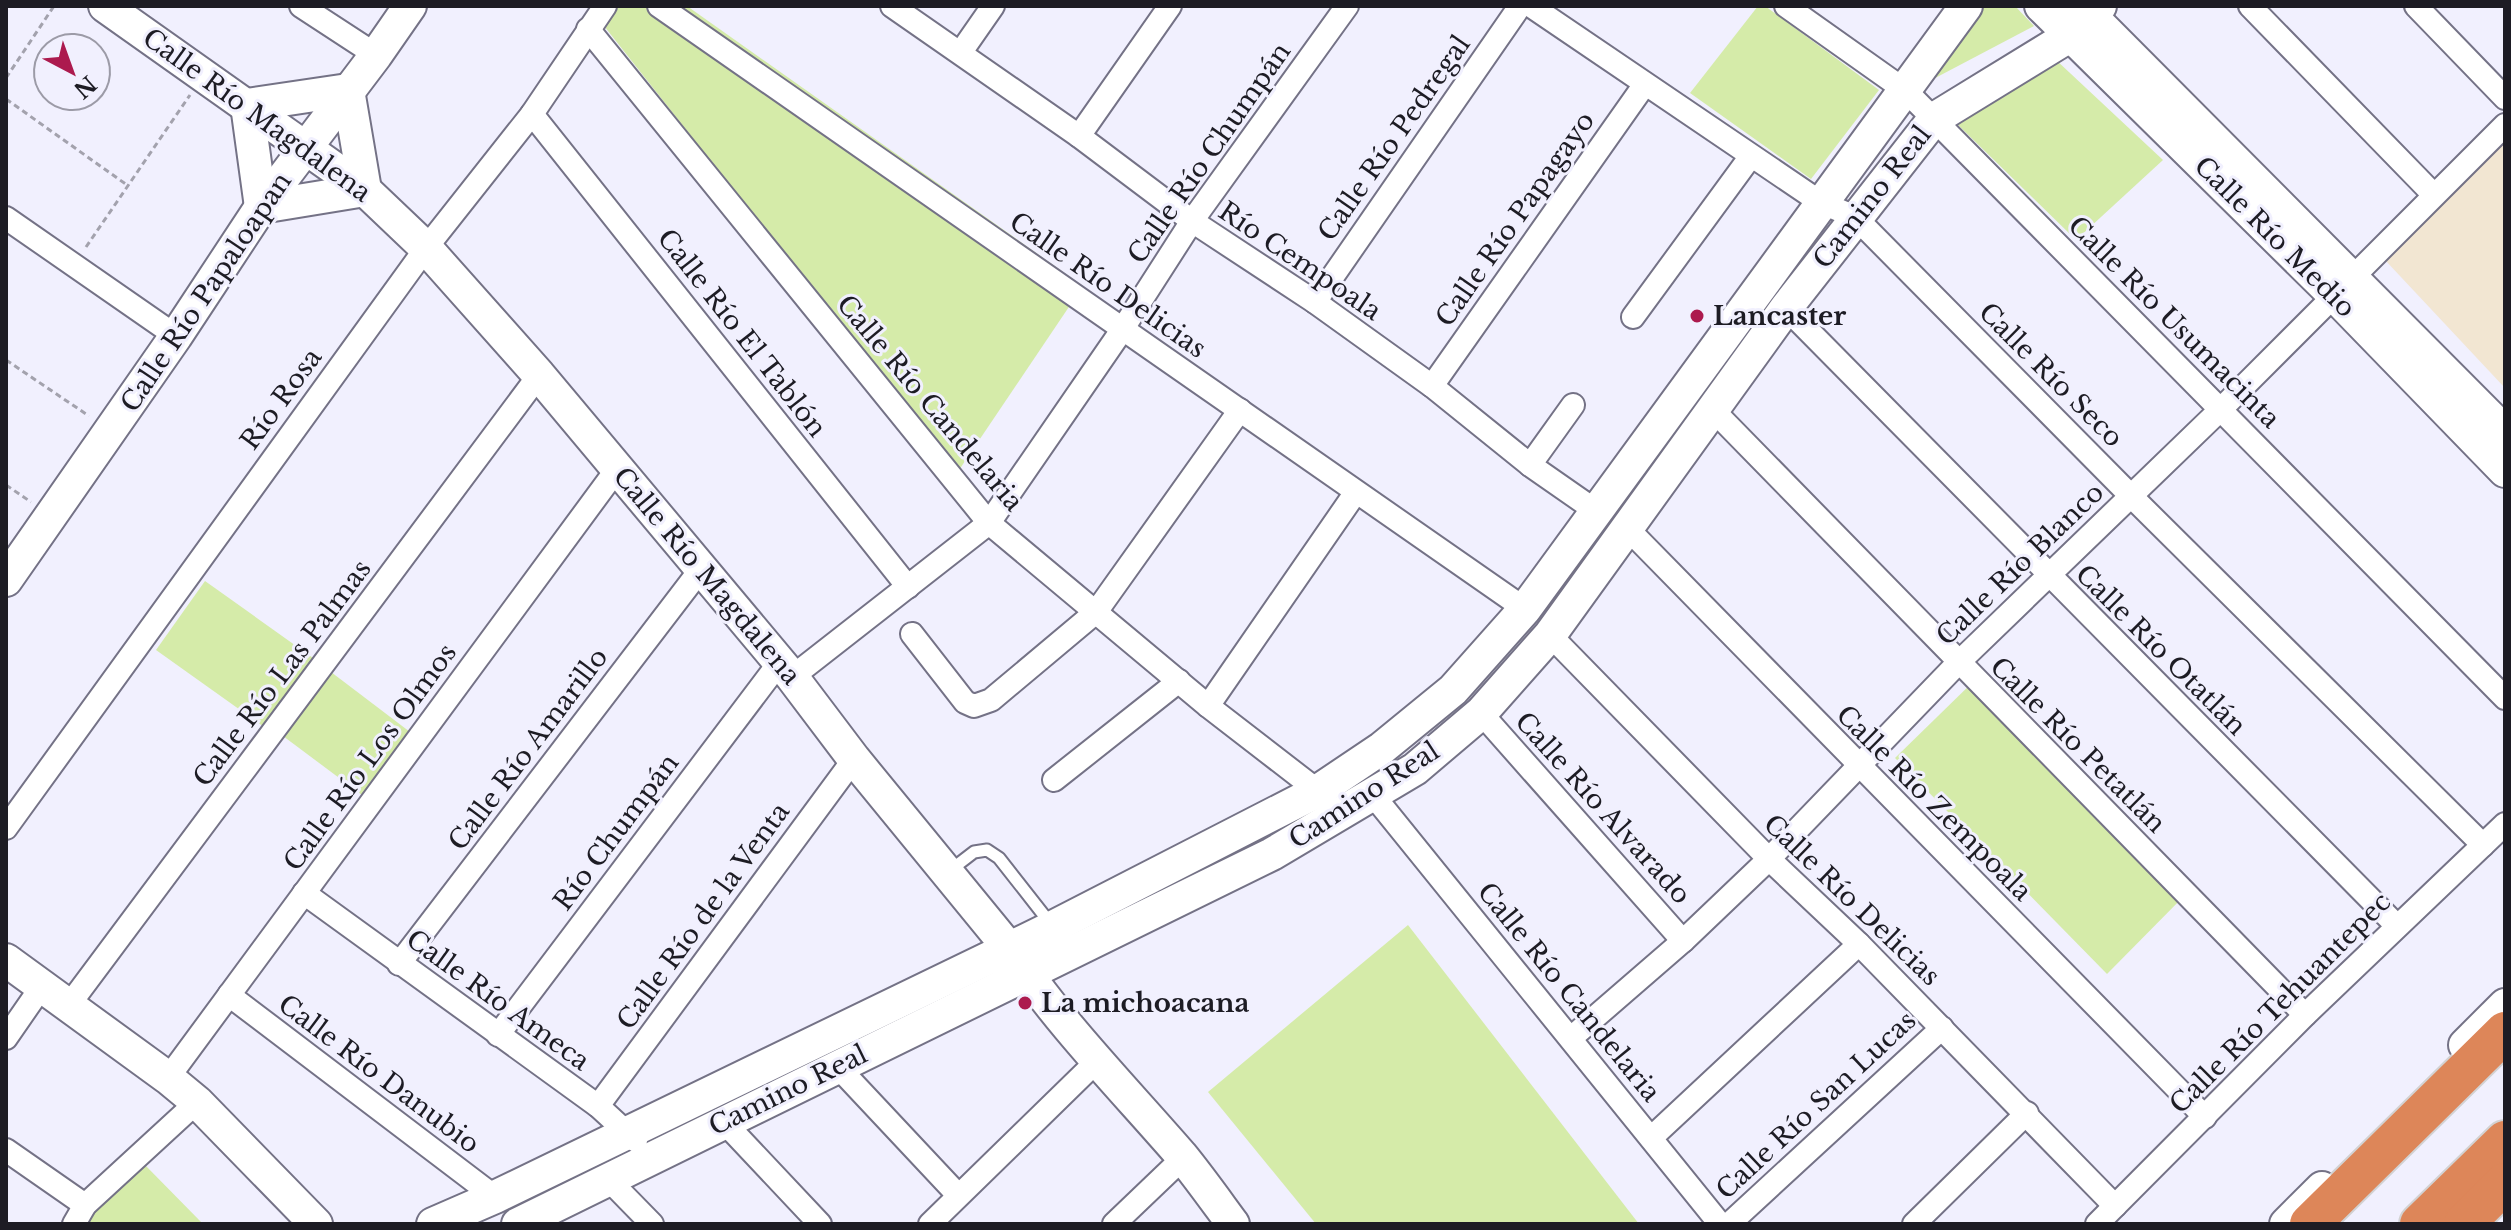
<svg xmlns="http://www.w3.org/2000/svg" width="2511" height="1230" font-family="'Libre Baskerville',serif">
  <rect width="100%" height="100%" fill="#f1f0fe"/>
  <path fill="#f2e6d2" d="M2505,141V388L2385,260Z"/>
  <g fill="#d5eba9">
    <path d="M597,6H687L1083,286L957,473L593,12Z"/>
    <path d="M1758,6H1765L1879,90L1811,179L1690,93Z"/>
    <path d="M1981,6H2015L2034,26L1920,86Z"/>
    <path d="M2055,59L2163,160L2076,240L1956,123Z"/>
    <path d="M205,581L313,658L264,727L156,650Z"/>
    <path d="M331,672L414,735L366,798L283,736Z"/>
    <path d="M1978,677L2190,890L2107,974L1895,758Z"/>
    <path d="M1408,925L1639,1224H1316L1208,1092Z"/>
    <path d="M144,1164L203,1224H78Z"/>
  </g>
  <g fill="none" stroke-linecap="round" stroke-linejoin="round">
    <g stroke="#747286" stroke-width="15">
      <path id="lane" d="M948,872L974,852L987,850L999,858L1050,923"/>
    </g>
    <g stroke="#747286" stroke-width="26">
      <g id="street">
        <path d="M301,6L376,55"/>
        <path d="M659,6L1525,609"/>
        <path d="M892,6L1079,136L1192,221L1315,302L1432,386L1530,465L1596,511"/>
        <path d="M1531,6L1820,202L1855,217L2130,495L2483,845"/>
        <path d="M1786,6L1906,91L2505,698"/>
        <path d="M2250,6L2433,194"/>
        <path d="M2416,6L2505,98"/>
        <path d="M588,29L989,523L1208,706L1318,791"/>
        <path d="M961,52L993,6"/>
        <path d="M532,114L908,587"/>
        <path d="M1079,136L1170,6"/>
        <path d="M6,218L176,336"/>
        <path d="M1315,302L1520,6"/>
        <path d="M1786,308L2397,926"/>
        <path d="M1633,317L1751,156"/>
        <path d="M1432,386L1645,84"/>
        <path d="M1713,410L2305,1015"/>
        <path d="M1530,465L1573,405"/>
        <path d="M1626,527L2205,1117"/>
        <path d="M912,634L965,702L974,706L991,700L1096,612L1240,410"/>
        <path d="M1550,635L1769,859L1859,944L2115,1206"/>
        <path d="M792,677L989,523L1122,330L1192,221L1347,6"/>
        <path d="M1208,706L1356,492"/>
        <path d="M1481,713L1683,941"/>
        <path d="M1054,780L1179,681"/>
        <path d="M1373,795L1720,1224"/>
        <path d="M6,828L426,248L532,114L605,6"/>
        <path d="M304,893L598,1106L636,1141"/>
        <path d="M399,964L701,569"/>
        <path d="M229,995L495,1197"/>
        <path d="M69,1005L539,375"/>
        <path d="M498,1035L779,663"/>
        <path d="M6,1038L42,986"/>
        <path d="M1571,1038L1683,941L1769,859L1958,663L2220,410L2505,125"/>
        <path d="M837,1066L958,1195"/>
        <path d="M168,1078L617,469"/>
        <path d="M598,1106L854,759"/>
        <path d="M724,1122L820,1224"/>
        <path d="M1651,1138L1859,944"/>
        <path d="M6,1150L85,1205"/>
        <path d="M608,1179L652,1224"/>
        <path d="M74,1224L85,1205L197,1102"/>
        <path d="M930,1224L1097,1061"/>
        <path d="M1114,1224L1183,1158"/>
        <path d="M1729,1224L1942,1028"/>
        <path d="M1914,1224L2027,1113"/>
        <path d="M2097,1224L2305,1015L2505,824"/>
      </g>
    </g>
    <g stroke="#747286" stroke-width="36">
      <g id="secondary">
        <path d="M105,6L365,190L426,248L539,375L792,677L854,759L1008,947C1058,1022 1122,1087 1181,1155C1199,1177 1216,1201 1233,1224"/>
        <path d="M2041,6L2335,296L2505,471"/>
        <path d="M2081,6L2505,432"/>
        <path d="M348,90L365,190L261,207L247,105Z"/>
        <path d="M6,580L176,336L261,207L376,55L410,6"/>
        <path d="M6,960L168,1078L197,1102L316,1224"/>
        <path d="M2465,1045L2505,1005"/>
        <path d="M433,1224L495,1197L1053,927L1318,791L1382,748L1453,690L1525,609L1966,6"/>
        <path d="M518,1224L1272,854L1415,769L1481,713L1550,635L1786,308L1934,119L2071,35L2100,6"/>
        <path d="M2286,1224L2322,1188"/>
      </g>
    </g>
    <g stroke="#d2d2d3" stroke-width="44">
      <g id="highway">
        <path d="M2310,1224L2505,1032"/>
        <path d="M2420,1224L2505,1141"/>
        <path d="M2464,1224L2505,1183"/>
      </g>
    </g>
    <g stroke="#a3a2ad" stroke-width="3" stroke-dasharray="6 4" stroke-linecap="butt">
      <path d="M6,78L54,6"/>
      <path d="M6,99L127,185"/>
      <path d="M86,247L190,95"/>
      <path d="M6,360L89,416"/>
      <path d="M6,485L31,502"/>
    </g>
    <use href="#lane" stroke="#fff" stroke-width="11"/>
    <use href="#street" stroke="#fff" stroke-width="22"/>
    <use href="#secondary" stroke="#fff" stroke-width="32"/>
    <use href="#highway" stroke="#dd8659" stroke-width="40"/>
  </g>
  <g fill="#ac1a4e" stroke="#f1f0fe" stroke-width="3">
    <circle cx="1697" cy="316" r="8"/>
    <circle cx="1025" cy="1003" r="8"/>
  </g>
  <g text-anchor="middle" stroke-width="6" stroke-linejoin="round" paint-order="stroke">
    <g font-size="26" fill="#1d1c24" stroke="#f1f0fe">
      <text transform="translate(257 115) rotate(36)" y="9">Calle Río Magdalena</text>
      <text transform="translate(1394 138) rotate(-55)" y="9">Calle Río Pedregal</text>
      <text transform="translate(1209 153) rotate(-55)" y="9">Calle Río Chumpán</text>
      <text transform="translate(1872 197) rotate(-52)" y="9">Camino Real</text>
      <text transform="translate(1515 219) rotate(-55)" y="9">Calle Río Papagayo</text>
      <text transform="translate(2275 237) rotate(45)" y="9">Calle Río Medio</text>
      <text transform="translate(1300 261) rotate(34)" y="9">Río Cempoala</text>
      <text transform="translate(1108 285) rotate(35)" y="9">Calle Río Delicias</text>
      <text transform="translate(206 292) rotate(-56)" y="9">Calle Río Papaloapan</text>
      <text transform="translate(2174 322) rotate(45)" y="9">Calle Río Usumacinta</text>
      <text transform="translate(742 333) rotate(52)" y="9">Calle Río El Tablón</text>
      <text transform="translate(2051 375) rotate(45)" y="9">Calle Río Seco</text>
      <text transform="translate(281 399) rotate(-54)" y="9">Río Rosa</text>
      <text transform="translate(930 403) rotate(50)" y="9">Calle Río Candelaria</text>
      <text transform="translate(2020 564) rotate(-44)" y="9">Calle Río Blanco</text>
      <text transform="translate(707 576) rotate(50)" y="9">Calle Río Magdalena</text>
      <text transform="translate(2161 650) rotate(45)" y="9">Calle Río Otatlán</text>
      <text transform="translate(282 673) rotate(-53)" y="9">Calle Río Las Palmas</text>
      <text transform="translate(2078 745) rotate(45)" y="9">Calle Río Petatlán</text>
      <text transform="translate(528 749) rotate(-53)" y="9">Calle Río Amarillo</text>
      <text transform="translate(370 757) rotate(-54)" y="9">Calle Río Los Olmos</text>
      <text transform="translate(1364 795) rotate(-33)" y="9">Camino Real</text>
      <text transform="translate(1934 803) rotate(45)" y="9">Calle Río Zempoala</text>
      <text transform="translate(1603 808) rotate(48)" y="9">Calle Río Alvarado</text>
      <text transform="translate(616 832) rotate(-53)" y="9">Río Chumpán</text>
      <text transform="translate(1852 900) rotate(44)" y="9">Calle Río Delicias</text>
      <text transform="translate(703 916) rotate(-54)" y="9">Calle Río de la Venta</text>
      <text transform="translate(1569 992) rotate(51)" y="9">Calle Río Candelaria</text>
      <text transform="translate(498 1000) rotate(36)" y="9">Calle Río Ameca</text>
      <text transform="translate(2280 1003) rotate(-45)" y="9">Calle Río Tehuantepec</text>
      <text transform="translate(379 1074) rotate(37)" y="9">Calle Río Danubio</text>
      <text transform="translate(788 1090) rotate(-26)" y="9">Camino Real</text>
      <text transform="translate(1816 1105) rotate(-43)" y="9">Calle Río San Lucas</text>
    </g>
    <g font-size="26" font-weight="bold" fill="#1d1c24" stroke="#f1f0fe" text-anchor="start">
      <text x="1713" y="325">Lancaster</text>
      <text x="1041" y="1012">La michoacana</text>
    </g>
  </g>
  <rect width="2511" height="1230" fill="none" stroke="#1d1c24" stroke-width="16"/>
  <g transform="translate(72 72) rotate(139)"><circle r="38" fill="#f1f0fe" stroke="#9c9ba7" stroke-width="2"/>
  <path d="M0-6L14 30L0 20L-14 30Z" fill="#ac1a4e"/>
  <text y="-12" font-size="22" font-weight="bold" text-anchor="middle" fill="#1d1c24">N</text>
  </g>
</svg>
